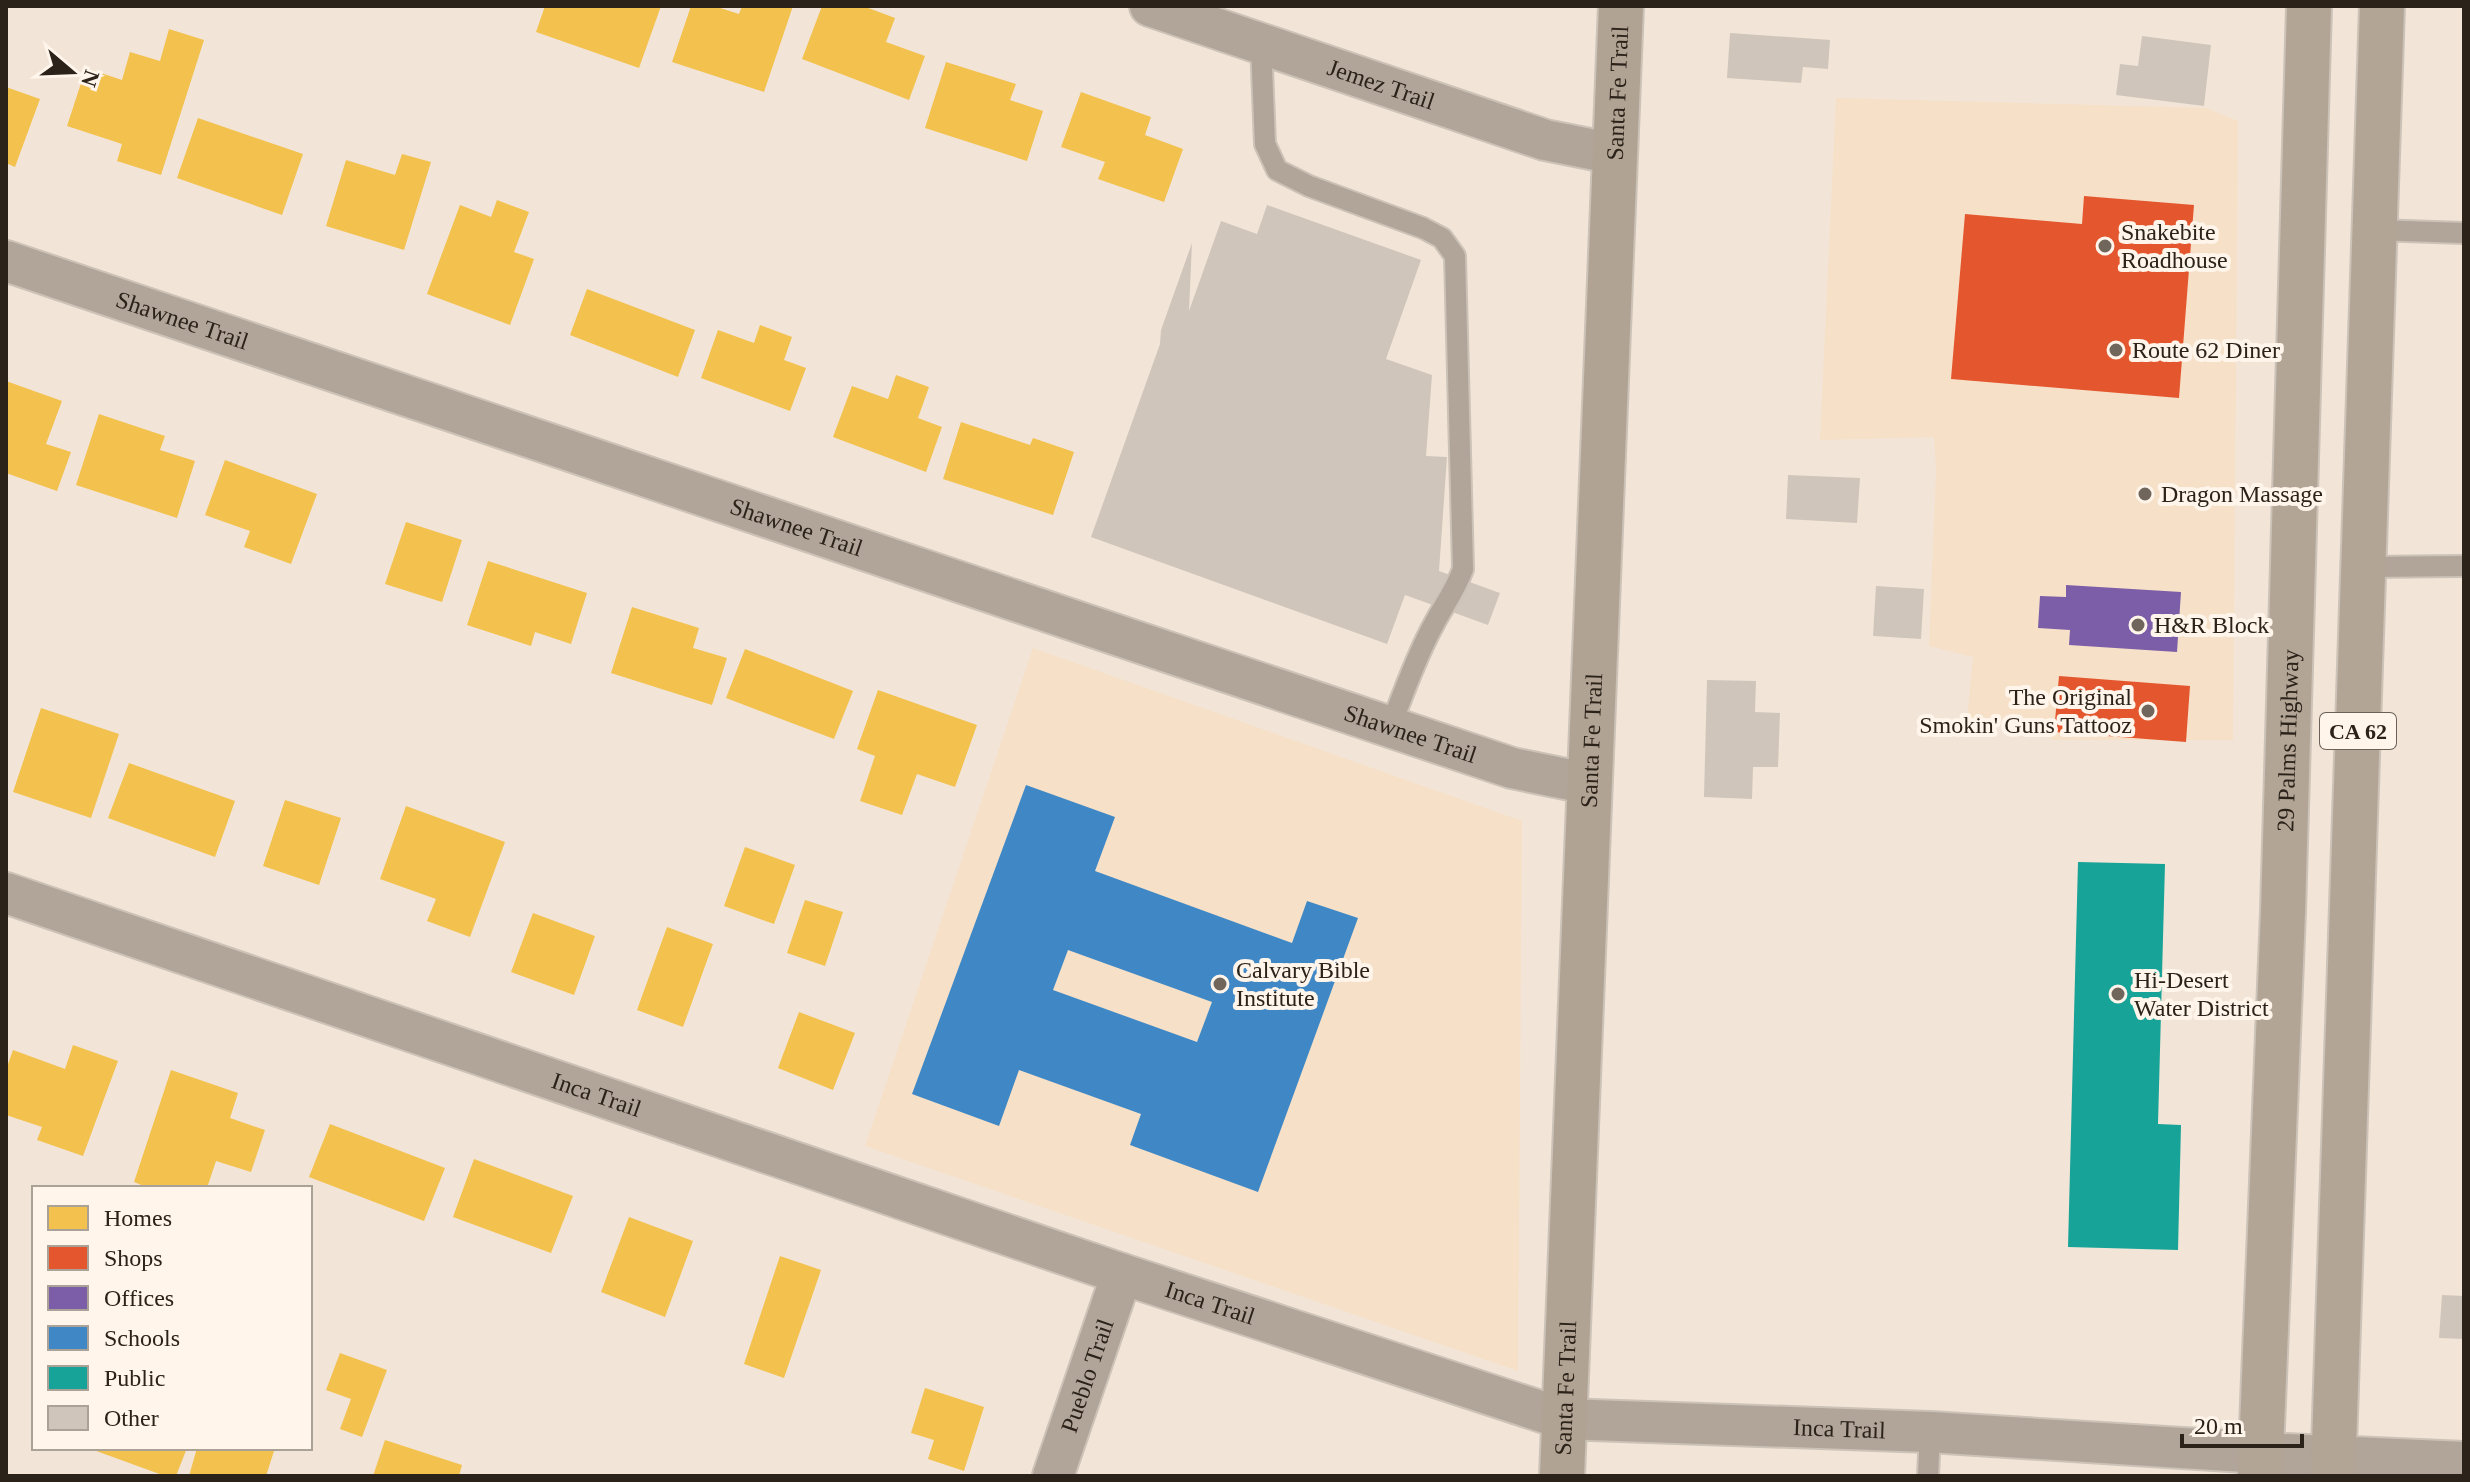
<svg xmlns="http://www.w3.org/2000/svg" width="2470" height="1482" font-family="'Times New Roman',serif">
  <rect width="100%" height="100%" fill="#f2e5d7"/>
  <g fill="#f6e0c8">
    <path d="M1836,98L2206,108L2238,121L2233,740H2051L2046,719H1967L1973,657L1929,646L1936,471L1934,437L1820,440Z"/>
    <path d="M1033,648L1522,821L1518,1371L865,1146Z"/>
  </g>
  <g fill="#f2c14e">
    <path d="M545,6H661L639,68L536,32Z"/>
    <path d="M691,6H714L739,14L742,6H793L764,92L672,62Z"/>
    <path d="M822,6H863L895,18L886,42L925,56L909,100L802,59Z"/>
    <path d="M169,29L204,40L161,175L117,161L122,144L67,126L86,68L122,80L130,52L160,61Z"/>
    <path d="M946,62L1016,84L1010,100L1043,111L1027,161L925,128Z"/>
    <path d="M6,87L40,99L15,167L6,163Z"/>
    <path d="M1081,92L1151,117L1145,135L1183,149L1164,202L1098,179L1105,162L1061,147Z"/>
    <path d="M198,118L303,154L282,215L177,178Z"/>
    <path d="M402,154L431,162L404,250L326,226L346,160L395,175Z"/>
    <path d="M497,200L529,212L514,252L534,259L510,325L427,294L460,205L491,217Z"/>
    <path d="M587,289L695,330L678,377L570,335Z"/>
    <path d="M760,325L792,337L784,360L806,368L790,411L701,378L718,330L754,343Z"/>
    <path d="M896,375L929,387L918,418L942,427L926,472L833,437L852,386L888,399Z"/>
    <path d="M6,381L62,401L46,444L71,452L57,491L6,473Z"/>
    <path d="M99,414L165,436L160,450L195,461L177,518L76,485Z"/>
    <path d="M961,422L1030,445L1033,438L1074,452L1053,515L943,479Z"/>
    <path d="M225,460L317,494L291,564L244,547L250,531L205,515Z"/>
    <path d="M406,522L462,540L442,602L385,584Z"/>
    <path d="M488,561L587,593L571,644L535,632L531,646L467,625Z"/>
    <path d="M632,607L699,628L693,648L727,658L712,705L611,673Z"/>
    <path d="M745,649L853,691L834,739L726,698Z"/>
    <path d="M878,690L977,725L955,787L917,774L902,815L860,801L875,756L857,749Z"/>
    <path d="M41,708L119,734L91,818L13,792Z"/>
    <path d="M129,763L235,801L215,857L108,818Z"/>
    <path d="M285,800L341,818L319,885L263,866Z"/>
    <path d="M406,806L505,842L470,937L427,921L436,899L380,879Z"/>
    <path d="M745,847L795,865L774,924L724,906Z"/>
    <path d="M805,900L843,912L825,966L787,953Z"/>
    <path d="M533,913L595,936L574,995L511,972Z"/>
    <path d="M667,927L713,944L683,1027L637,1010Z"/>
    <path d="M799,1012L855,1033L833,1090L778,1068Z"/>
    <path d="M73,1045L118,1061L83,1156L37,1140L42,1127L6,1115V1070L13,1050L65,1069Z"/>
    <path d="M171,1070L238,1093L230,1118L265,1130L251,1172L216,1161L207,1188H149L134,1182Z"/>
    <path d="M330,1124L445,1168L424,1221L309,1177Z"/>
    <path d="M474,1159L573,1196L551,1253L453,1217Z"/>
    <path d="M629,1217L693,1241L665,1317L601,1292Z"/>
    <path d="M780,1256L821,1270L784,1378L744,1364Z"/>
    <path d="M340,1353L387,1370L362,1437L340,1429L351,1399L326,1390Z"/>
    <path d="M925,1388L984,1407L964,1471L928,1459L934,1440L911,1433Z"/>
    <path d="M385,1440L462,1465L459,1476H373Z"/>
    <path d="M88,1448H187L176,1476H165Z"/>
    <path d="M197,1448H275L266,1476H189Z"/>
  </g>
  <g fill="#e4572e">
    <path d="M2084,196L2194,205L2179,398L1951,379L1965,214L2082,224Z"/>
    <path d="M2059,676L2190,686L2186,742L2054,732Z"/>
  </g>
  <path fill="#7b5ea7" d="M2066,585L2181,592L2177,652L2069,645L2070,630L2038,628L2040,596L2066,597Z"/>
  <path fill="#3f88c5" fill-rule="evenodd" d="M1026,785L1115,817L1095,871L1292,943L1307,901L1358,918L1258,1192L1130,1145L1141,1114L1019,1070L999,1126L912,1094ZM1068,950L1212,1002L1197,1042L1053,990Z"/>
  <path fill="#17a398" d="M2078,862L2165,864L2158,1124L2181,1125L2178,1250L2068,1247Z"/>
  <g fill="#cfc5ba">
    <path d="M1730,33L1830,40L1828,69L1803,67L1801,83L1727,78Z"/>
    <path d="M2142,36L2211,45L2204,106L2116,95L2120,64L2138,66Z"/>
    <path d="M1267,205L1421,260L1386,359L1432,375L1426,456L1447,457L1439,571L1500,593L1488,625L1405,595L1387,644L1091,537L1160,344L1161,330L1192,243L1189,311L1221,221L1257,234Z"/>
    <path d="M1788,475L1860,478L1857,523L1786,519Z"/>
    <path d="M1876,586L1924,589L1921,639L1873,636Z"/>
    <path d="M1707,680L1756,681L1755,712L1780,713L1778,767H1753L1752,799L1704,797Z"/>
    <path d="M2442,1295L2464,1296V1339L2439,1338Z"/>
  </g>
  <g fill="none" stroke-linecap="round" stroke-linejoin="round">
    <g stroke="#ccc2b7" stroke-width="24">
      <g id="lane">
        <path d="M1261,44L1265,144L1277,170L1309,186L1423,228L1442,238L1455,256L1463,569C1456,589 1444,605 1434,624C1416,656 1404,693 1390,727"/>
        <path d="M2375,230L2464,233"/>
        <path d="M2364,567L2464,566"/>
        <path d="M1928,1476L1930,1432"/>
      </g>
    </g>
    <g stroke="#ccc2b7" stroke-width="44">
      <g id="street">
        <path id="s1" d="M1150,6L1545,140L1615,154"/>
        <path id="s2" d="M6,261L1512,768L1590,784"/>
        <path id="s3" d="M6,893L1122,1274L1564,1419L1930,1432L2261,1453L2464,1462"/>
        <path id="s4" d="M1053,1476L1122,1274"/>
      </g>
    </g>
    <g stroke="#ccc2b7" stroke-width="48">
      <g id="secondary">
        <path id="s5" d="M1562,1476L1621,6"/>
      </g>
    </g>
    <g stroke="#ccc2b7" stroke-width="48">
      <g id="primary">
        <path id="s6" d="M2260,1476L2283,912L2309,6"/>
        <path d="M2333,1476L2382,6"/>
      </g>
    </g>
    <use href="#lane" stroke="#b1a498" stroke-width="20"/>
    <use href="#street" stroke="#b1a498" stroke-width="40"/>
    <use href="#secondary" stroke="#b1a393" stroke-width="44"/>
    <use href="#primary" stroke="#b2a596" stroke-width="44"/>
  </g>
  <g fill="#71665c" stroke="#fff5eb" stroke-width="3">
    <circle cx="2105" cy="246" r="8"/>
    <circle cx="2116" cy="350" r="8"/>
    <circle cx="2145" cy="494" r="8"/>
    <circle cx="2138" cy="625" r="8"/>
    <circle cx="2148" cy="711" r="8"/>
    <circle cx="1220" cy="984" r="8"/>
    <circle cx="2118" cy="994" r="8"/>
  </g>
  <g text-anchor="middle" stroke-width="8" stroke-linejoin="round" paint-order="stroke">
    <rect fill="#fff5eb" stroke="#6b6158" stroke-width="2" x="2320" y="713" width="76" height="36" rx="6"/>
    <g font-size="22" font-weight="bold" fill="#2b2219">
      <text x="2358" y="739">CA 62</text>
    </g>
    <g font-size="24" fill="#2b2219" stroke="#fff5eb">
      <text dy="8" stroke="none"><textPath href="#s1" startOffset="244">Jemez Trail</textPath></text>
      <text dy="8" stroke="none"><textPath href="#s5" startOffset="1384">Santa Fe Trail</textPath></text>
      <text dy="8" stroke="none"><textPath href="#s2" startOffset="186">Shawnee Trail</textPath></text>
      <text dy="8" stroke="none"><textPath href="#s2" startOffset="834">Shawnee Trail</textPath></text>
      <text dy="8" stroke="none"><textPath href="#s2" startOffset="1482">Shawnee Trail</textPath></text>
      <text dy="8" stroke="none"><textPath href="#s5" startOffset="736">Santa Fe Trail</textPath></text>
      <text dy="8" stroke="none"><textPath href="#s6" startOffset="736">29 Palms Highway</textPath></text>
      <text dy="8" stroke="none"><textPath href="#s3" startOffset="624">Inca Trail</textPath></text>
      <text dy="8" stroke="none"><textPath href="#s3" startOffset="1272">Inca Trail</textPath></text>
      <text dy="8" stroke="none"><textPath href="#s4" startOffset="106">Pueblo Trail</textPath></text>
      <text dy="8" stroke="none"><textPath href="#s5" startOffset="88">Santa Fe Trail</textPath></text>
      <text dy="8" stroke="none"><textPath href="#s3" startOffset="1920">Inca Trail</textPath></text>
    </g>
    <g font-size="24" fill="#2b2219" stroke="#fff5eb" text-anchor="start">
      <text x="2121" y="240">Snakebite<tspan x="2121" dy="28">Roadhouse</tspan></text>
      <text x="2132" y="358">Route 62 Diner</text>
      <text x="2161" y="502">Dragon Massage</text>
      <text x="2154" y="633">H&amp;R Block</text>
      <text x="2132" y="705" text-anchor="end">The Original<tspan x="2132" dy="28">Smokin' Guns Tattooz</tspan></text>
      <text x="1236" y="978">Calvary Bible<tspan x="1236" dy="28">Institute</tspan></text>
      <text x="2134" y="988">Hi-Desert<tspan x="2134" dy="28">Water District</tspan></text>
    </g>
  </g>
  <rect width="2470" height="1482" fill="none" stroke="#2b2219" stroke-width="16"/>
  <rect x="32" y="1186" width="280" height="264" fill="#fff5eb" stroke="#aaa197" stroke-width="2"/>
  <rect x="48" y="1206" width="40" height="24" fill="#f2c14e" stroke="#aaa197" stroke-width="2"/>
  <text x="104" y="1226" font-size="24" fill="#2b2219">Homes</text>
  <rect x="48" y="1246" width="40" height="24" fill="#e4572e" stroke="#aaa197" stroke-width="2"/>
  <text x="104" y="1266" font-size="24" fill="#2b2219">Shops</text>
  <rect x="48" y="1286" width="40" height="24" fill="#7b5ea7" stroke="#aaa197" stroke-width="2"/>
  <text x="104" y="1306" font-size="24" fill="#2b2219">Offices</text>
  <rect x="48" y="1326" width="40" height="24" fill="#3f88c5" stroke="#aaa197" stroke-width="2"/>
  <text x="104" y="1346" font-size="24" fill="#2b2219">Schools</text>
  <rect x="48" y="1366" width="40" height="24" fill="#17a398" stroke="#aaa197" stroke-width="2"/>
  <text x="104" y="1386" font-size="24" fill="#2b2219">Public</text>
  <rect x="48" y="1406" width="40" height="24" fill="#cfc5ba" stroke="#aaa197" stroke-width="2"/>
  <text x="104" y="1426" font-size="24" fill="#2b2219">Other</text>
  <g transform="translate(72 72) rotate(109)" stroke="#fff5eb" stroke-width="6" paint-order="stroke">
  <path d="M0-6L14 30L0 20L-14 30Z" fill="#2b2219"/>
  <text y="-12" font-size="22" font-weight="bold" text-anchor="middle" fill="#2b2219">N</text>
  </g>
  <path d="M2182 1434v12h120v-12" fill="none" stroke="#2b2219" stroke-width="4"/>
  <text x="2194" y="1434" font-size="24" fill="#2b2219" stroke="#fff5eb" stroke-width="6" paint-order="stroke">20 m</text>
</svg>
